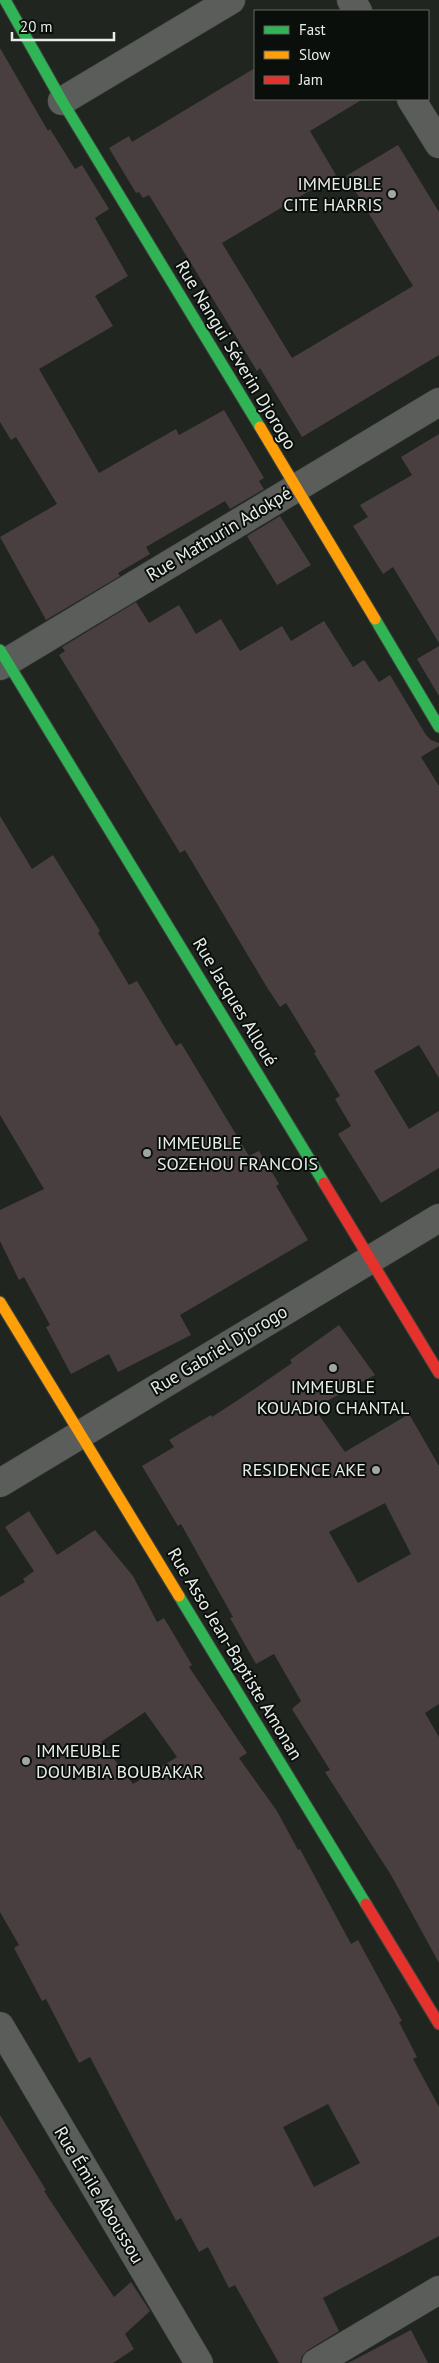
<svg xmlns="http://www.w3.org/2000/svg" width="439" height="2363" font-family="'PT Sans',sans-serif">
  <rect width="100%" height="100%" fill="#202520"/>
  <g fill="#493f40" fill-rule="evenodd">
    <path d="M0,48L48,131L50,129L75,169L82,165L109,209L95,218L128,276L95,296L113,326L39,369L99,473L176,429L179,435L224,410L264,478L259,481L264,489L230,509L225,501L146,547L150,554L118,573L120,576L46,620L0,537L57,504L16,437L11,440L0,422Z"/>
    <path d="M255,68V99H363L310,131L336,175L222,243L292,358L413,286L346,176L398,145L439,212V355L302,437L260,368L257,371L149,195L143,198L139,192L136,193L109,148L129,136L132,142Z"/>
    <path d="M439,434V643L393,567L383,574L353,526L368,517L360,505L412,475L401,457Z"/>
    <path d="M280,516L311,565L277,585L247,536Z"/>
    <path d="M136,602L149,623L179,605L196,634L221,619L240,651L282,626L291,641L324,621L353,667L364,660L379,682L390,675L426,735L431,740L439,743V746L421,757L439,786V1078L419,1045L374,1071L409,1129L439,1111V1168L381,1203L338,1134L351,1126L335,1099L340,1096L314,1053L316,1052L286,1003L280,1007L268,989L185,850L180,853L59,655L65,651L62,647Z"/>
    <path d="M439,646V696L417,659Z"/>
    <path d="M0,816L32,869L53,855L100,931L98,933L129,985L137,981L176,1046L181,1043L249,1156L259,1151L279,1184L276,1186L308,1240L180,1315L191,1335L118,1372L109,1354L71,1374L46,1327L50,1325L24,1277L19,1280L0,1241V1210L44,1189L0,1115Z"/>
    <path d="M339,1325L375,1375L314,1408L345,1452L409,1414L439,1466V1704L425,1713L439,1737V1963L391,1875L325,1772L330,1770L292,1709L301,1701L274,1654L256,1664L230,1618L233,1617L181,1524L178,1526L142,1466L174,1447L169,1440L211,1415L212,1417L244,1396L292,1363L290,1360ZM385,1503L411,1554L358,1583L329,1532Z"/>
    <path d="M29,1511L57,1555L95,1530L133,1576L157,1622L164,1618L192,1665L189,1667L247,1753L239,1758L277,1811L298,1850L300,1849L351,1944L358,1940L402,2021L399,2022L417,2057L413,2059L439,2107V2236L323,2298L339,2331L308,2350L302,2356L300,2363H279L235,2285L229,2288L208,2247L199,2252L181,2218L176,2221L90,2057L79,2063L46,1999L42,2001L14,1948L19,1945L0,1912V1597L25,1582L23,1579L34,1571L5,1527ZM145,1712L177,1757L133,1784L101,1742ZM328,2104L360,2163L314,2187L283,2127Z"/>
    <path d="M0,2115L46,2190L44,2191L114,2297L131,2282L150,2311L125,2334L134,2349L113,2363H0Z"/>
    <path d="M411,2330L428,2363H347L352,2361Z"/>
  </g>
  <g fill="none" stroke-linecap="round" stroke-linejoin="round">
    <g stroke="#3e433e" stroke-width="29">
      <g id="street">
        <path d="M351,0L358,11"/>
        <path d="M411,99L439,144"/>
        <path d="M62,101L231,0"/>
        <path d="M0,666L439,402"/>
        <path d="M0,1483L439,1218"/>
        <path d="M0,2026L199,2363"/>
        <path d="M316,2363L439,2290"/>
      </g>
    </g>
    <g stroke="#3e433e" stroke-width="13">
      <g id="fast">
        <path d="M5,0L62,101L260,427"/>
        <path d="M375,619L439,727"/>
        <path d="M0,650L324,1183"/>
        <path d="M179,1596L366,1904"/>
      </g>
    </g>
    <g stroke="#3e433e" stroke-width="13">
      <g id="slow">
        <path d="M260,427L375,619"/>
        <path d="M0,1302L179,1596"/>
      </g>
    </g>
    <g stroke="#3e433e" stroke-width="13">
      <g id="jam">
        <path d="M324,1183L439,1373"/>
        <path d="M366,1904L439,2024"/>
      </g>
    </g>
    <use href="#street" stroke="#5a5d5a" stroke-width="28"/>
    <use href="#fast" stroke="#30b455" stroke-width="11"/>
    <use href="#slow" stroke="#ff9f0a" stroke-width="11"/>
    <use href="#jam" stroke="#e5322d" stroke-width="11"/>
  </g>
  <g fill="#a1a7a2" stroke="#0b0f0b" stroke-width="2">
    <circle cx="392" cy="194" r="5"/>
    <circle cx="147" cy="1153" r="5"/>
    <circle cx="333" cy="1368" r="5"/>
    <circle cx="376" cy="1470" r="5"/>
    <circle cx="26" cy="1761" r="5"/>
  </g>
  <g text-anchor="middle" stroke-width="4" stroke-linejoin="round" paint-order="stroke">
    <g font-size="18" fill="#e7ede8" stroke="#0b0f0b" text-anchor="end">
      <text x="382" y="190">IMMEUBLE<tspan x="382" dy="21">CITE HARRIS</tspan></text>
      <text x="157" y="1149" text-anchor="start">IMMEUBLE<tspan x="157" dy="21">SOZEHOU FRANCOIS</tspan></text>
      <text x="333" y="1393" text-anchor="middle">IMMEUBLE<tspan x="333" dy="21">KOUADIO CHANTAL</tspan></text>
      <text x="366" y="1476">RESIDENCE AKE</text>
      <text x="36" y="1757" text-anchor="start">IMMEUBLE<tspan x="36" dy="21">DOUMBIA BOUBAKAR</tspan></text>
    </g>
    <g font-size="18" fill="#e7ede8" stroke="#0b0f0b">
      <text transform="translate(236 355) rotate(59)" y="6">Rue Nangui Séverin Djorogo</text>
      <text transform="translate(219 534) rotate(-31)" y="6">Rue Mathurin Adokpé</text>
      <text transform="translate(235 1002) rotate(59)" y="6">Rue Jacques Alloué</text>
      <text transform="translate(219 1350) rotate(-31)" y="6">Rue Gabriel Djorogo</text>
      <text transform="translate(235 1654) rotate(59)" y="6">Rue Asso Jean-Baptiste Amonan</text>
      <text transform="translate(99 2195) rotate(59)" y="6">Rue Émile Aboussou</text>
    </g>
  </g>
  <rect x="254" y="10" width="175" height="90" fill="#0b0f0b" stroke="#636863"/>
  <rect x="264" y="26" width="25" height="8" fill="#30b455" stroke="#636863"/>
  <text x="299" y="35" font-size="15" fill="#e7ede8">Fast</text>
  <rect x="264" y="51" width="25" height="8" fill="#ff9f0a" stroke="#636863"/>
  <text x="299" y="60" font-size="15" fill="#e7ede8">Slow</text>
  <rect x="264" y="76" width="25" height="8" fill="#e5322d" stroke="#636863"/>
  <text x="299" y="85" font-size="15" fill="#e7ede8">Jam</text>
  <path d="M12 32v8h102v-8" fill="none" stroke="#e7ede8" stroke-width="2.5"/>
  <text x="20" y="32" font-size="15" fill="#e7ede8" stroke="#0b0f0b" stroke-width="4" paint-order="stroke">20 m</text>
</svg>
